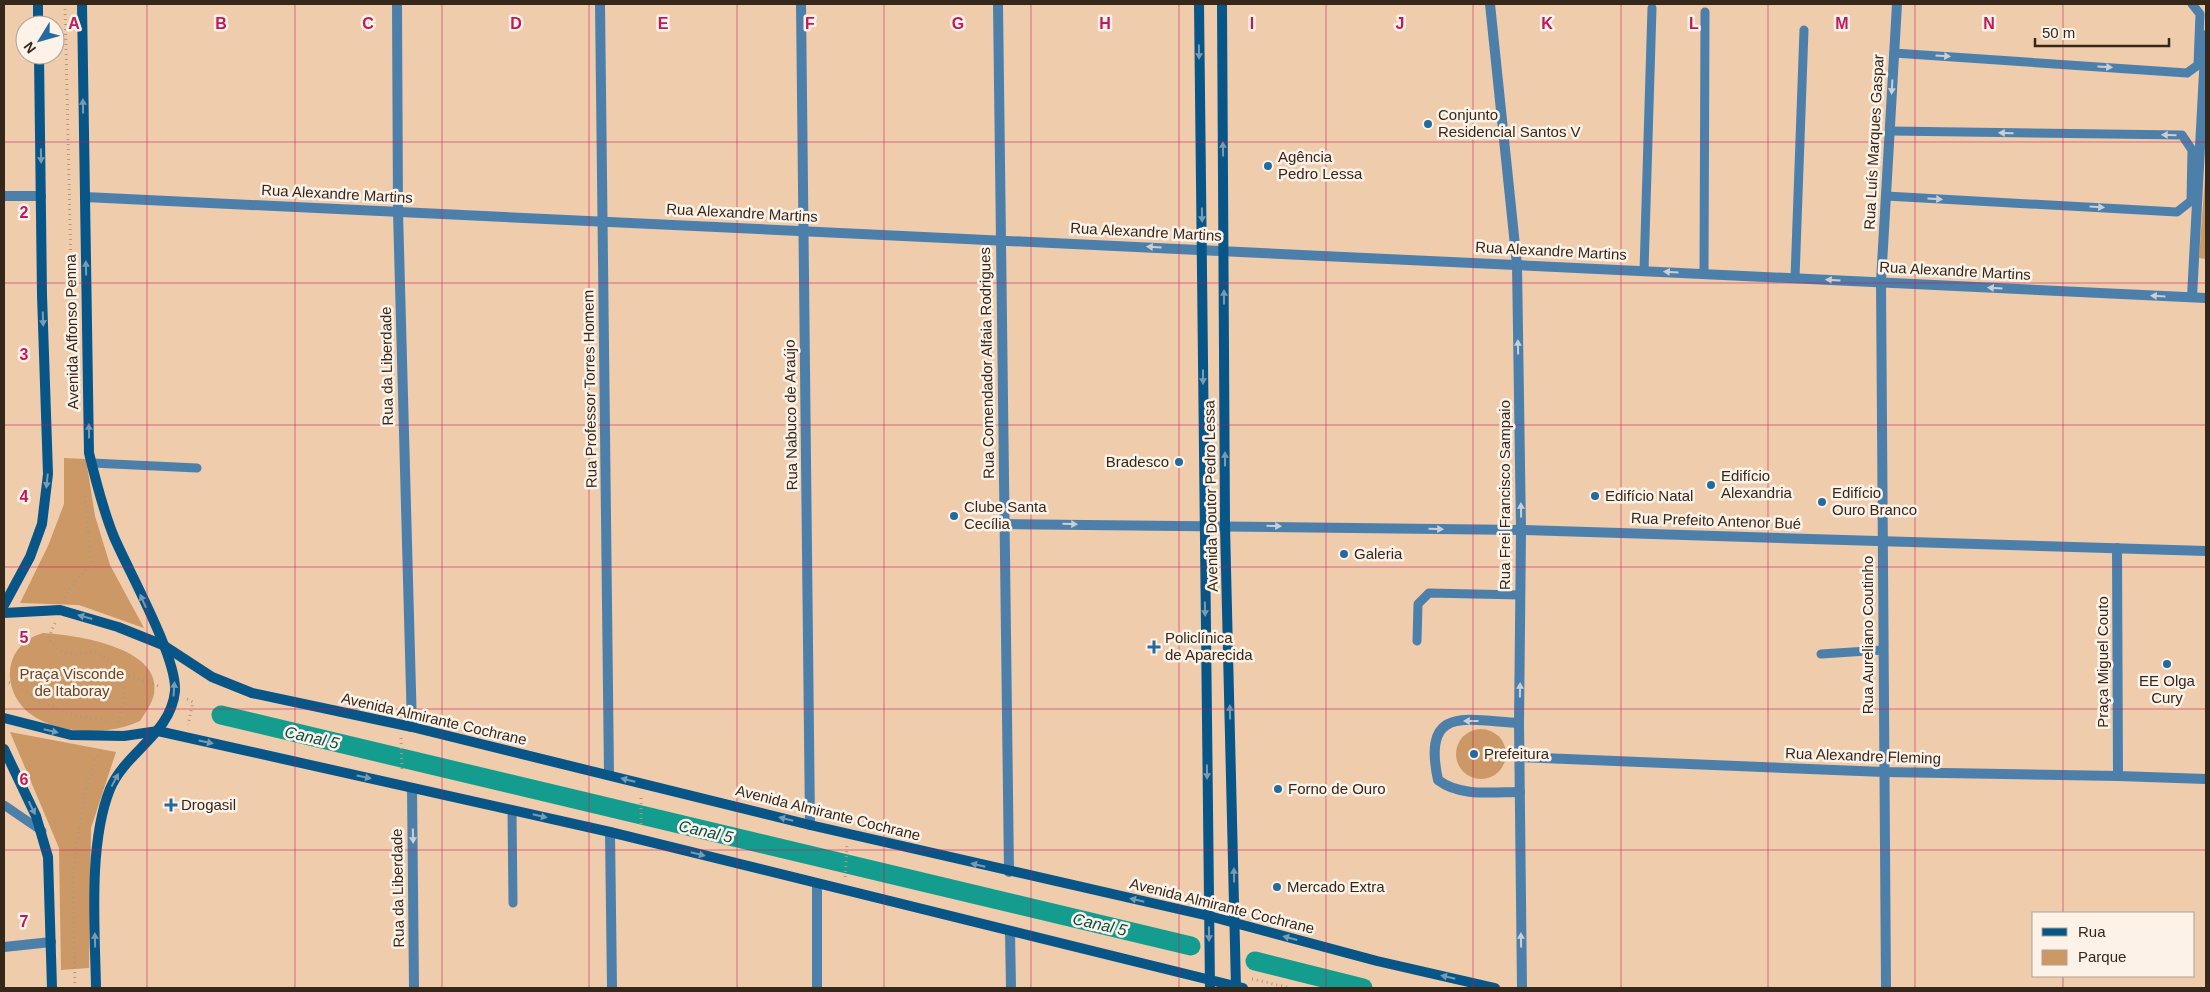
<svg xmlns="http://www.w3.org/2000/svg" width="2210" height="992" font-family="Arial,sans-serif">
  <rect width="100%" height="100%" fill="#efccac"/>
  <g fill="#cb9866">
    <path d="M2205,177H2206V259L2199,258Z"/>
    <path d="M64,458L86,459L95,516L110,565L144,628L79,605L20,603L48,546L64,504Z"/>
    <path d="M43,633C75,635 163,647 154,694C152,704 145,713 140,721C109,736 57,735 29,713C0,688 4,644 43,633Z"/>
    <circle cx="1481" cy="754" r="25"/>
    <path d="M10,732L116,752L91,828L89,968L61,970L59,848Z"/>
  </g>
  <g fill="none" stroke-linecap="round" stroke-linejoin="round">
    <g stroke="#149c8f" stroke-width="19">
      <path d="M221,715L1191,946"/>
      <path d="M1255,961L1363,988"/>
    </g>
    <g stroke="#b3977d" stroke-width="3" stroke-dasharray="1 4" stroke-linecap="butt">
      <path d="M65,4L71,268"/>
      <path d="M65,598L69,589L91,564L85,496"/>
      <path d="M55,623L48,639C65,659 73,654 97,652L124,674L125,697L118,724"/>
      <path d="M124,674L161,687"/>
      <path d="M4,681C17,684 26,693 38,700C60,713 82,717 107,721"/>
      <path d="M187,699L193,702L188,725"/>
      <path d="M401,738L402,772"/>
      <path d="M641,798V826"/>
      <path d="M845,877L847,846"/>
      <path d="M1252,979L1291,988"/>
      <path d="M75,988L73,871L84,797L95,760L103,748"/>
    </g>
    <g stroke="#4c80ab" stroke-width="9">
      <path d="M1894,53L2187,73L2198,65L2200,14L2192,4"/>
      <path d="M1886,196L2177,212L2191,201L2192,150L2182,135L1890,131"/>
      <path d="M1644,271L1652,8"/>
      <path d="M1704,274L1705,12"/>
      <path d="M1795,278L1804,30"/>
      <path d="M92,463L197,468"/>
      <path d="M1417,641L1418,604L1429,593L1520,595"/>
      <path d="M1821,654L1883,650"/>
      <path d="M4,805L42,831"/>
      <path d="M512,810L513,903"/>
    </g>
    <path stroke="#4c80ab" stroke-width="10" d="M2192,297L2206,35"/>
    <g stroke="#4c80ab" stroke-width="10">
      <path d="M397,4L398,212L412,727"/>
      <path d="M600,4L609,775"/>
      <path d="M801,4L810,825"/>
      <path d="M998,4L1009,872"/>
      <path d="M4,196H41"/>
      <path d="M1004,524L1521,530L2206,551"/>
      <path d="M2117,548L2118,776"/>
      <path d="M1519,723C1465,720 1422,705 1438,780C1460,797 1493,792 1520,792"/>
      <path d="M1520,757L1884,772L2118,776L2206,779"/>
      <path d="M412,788L414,988"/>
      <path d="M610,832L612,988"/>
      <path d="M817,884V988"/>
      <path d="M1010,931L1011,988"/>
      <path d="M4,947L51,942"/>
      <path d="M1886,988L1881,282L1897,4"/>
    </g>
    <g stroke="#4c80ab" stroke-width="10">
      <path d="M1490,4L1517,265L1521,530L1519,723L1522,988"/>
      <path d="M85,197L2206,298"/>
    </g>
    <g stroke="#085587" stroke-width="10">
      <path d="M38,4V25"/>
      <path d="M82,4L89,453C96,482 103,510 114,537C129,572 177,657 175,691C171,734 126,751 110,789C88,844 95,929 96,988"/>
      <path d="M1199,4L1210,988"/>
      <path d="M1222,4L1225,526L1236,988"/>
      <path d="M4,605L30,557L42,524L48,474L42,295L39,55"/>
      <path d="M4,613L60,610L118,627L163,645L212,677L252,693L412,727L810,825L1209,916L1377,961L1495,988"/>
      <path d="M4,718L71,735L124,736L158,731L610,832L1243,988"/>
      <path d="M4,749L36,816L48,857L52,988"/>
    </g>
  </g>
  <defs><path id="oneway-solid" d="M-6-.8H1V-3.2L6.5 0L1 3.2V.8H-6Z" transform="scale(1.25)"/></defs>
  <g fill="#769cb3">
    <use href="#oneway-solid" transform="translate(1199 52) rotate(89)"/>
    <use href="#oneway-solid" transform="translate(83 106) rotate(-91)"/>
    <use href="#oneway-solid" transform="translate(1223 149) rotate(-91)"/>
    <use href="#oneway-solid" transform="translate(41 156) rotate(89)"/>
    <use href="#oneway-solid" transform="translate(1202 215) rotate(89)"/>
    <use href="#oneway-solid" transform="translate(86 268) rotate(-91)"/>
    <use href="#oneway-solid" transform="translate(1224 297) rotate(-90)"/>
    <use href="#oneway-solid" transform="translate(43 319) rotate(88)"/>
    <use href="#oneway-solid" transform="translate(1203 377) rotate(90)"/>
    <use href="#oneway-solid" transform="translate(89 431) rotate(-91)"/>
    <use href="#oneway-solid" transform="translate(1225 459) rotate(-90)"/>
    <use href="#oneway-solid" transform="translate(47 481) rotate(96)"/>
    <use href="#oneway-solid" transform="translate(143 601) rotate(-114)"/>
    <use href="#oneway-solid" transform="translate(1205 609) rotate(89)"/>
    <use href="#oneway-solid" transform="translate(85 617) rotate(-164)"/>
    <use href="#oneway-solid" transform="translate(174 689) rotate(-86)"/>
    <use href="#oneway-solid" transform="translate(1230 712) rotate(-91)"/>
    <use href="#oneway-solid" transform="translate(51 731) rotate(13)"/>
    <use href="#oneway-solid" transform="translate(206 742) rotate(12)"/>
    <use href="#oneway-solid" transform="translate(1207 772) rotate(89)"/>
    <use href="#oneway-solid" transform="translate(364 777) rotate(12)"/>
    <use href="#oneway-solid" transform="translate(115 780) rotate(-62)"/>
    <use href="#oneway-solid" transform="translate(628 780) rotate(-166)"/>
    <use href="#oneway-solid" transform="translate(32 808) rotate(64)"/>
    <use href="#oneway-solid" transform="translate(540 816) rotate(13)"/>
    <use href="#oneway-solid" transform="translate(786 819) rotate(-166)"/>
    <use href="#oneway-solid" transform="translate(698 854) rotate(14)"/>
    <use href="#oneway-solid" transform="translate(978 865) rotate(-167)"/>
    <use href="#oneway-solid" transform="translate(1234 875) rotate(-91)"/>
    <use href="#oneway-solid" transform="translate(1137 900) rotate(-167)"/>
    <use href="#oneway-solid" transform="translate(1209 934) rotate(90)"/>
    <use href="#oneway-solid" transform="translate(1290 938) rotate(-165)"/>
    <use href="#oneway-solid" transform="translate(95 940) rotate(-91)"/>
    <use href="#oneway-solid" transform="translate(1448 977) rotate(-167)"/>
  </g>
  <g fill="#c8d0d6">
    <use href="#oneway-solid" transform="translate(1943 56) rotate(4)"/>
    <use href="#oneway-solid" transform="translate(2105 67) rotate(4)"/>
    <use href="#oneway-solid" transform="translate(1892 87) rotate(93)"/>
    <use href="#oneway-solid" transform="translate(2006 133) rotate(-179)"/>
    <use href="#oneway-solid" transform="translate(2169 135) rotate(-179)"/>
    <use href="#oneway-solid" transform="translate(1935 199) rotate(3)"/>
    <use href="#oneway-solid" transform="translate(2097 207) rotate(3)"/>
    <use href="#oneway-solid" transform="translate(1154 247) rotate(-177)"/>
    <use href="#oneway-solid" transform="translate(1671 272) rotate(-177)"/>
    <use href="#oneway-solid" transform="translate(1833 280) rotate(-177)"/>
    <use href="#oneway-solid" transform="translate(1995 288) rotate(-177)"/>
    <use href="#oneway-solid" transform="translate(2158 296) rotate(-177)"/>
    <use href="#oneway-solid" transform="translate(1518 347) rotate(-91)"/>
    <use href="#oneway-solid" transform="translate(1521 510) rotate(-91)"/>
    <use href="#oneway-solid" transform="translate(1070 524) rotate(1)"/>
    <use href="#oneway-solid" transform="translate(1274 526) rotate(1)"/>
    <use href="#oneway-solid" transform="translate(1436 529) rotate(1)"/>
    <use href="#oneway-solid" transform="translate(1520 690) rotate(-89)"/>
    <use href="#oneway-solid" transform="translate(1471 721) rotate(180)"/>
    <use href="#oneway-solid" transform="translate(413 836) rotate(89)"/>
    <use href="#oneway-solid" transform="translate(1521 940) rotate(-91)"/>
  </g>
  <path fill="none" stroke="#c2185b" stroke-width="1" stroke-opacity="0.55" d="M147,4V988M295,4V988M442,4V988M589,4V988M737,4V988M884,4V988M1031,4V988M1179,4V988M1326,4V988M1473,4V988M1621,4V988M1768,4V988M1915,4V988M2063,4V913M4,142H2206M4,283H2206M4,425H2206M4,567H2206M4,709H2206M4,850H2206M2063,976V988"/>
  <g fill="#236a9e" stroke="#fdf2e8" stroke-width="2">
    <circle cx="1428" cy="124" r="5"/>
    <circle cx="1268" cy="166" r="5"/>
    <circle cx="1179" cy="462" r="5"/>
    <circle cx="1711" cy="485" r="5"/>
    <circle cx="1595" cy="496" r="5"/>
    <circle cx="1822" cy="502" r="5"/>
    <circle cx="954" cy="516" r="5"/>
    <circle cx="1344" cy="554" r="5"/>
    <path d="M1151.5 639.5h5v5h5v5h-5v5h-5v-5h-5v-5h5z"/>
    <circle cx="2167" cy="664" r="5"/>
    <circle cx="1474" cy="754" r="5"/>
    <circle cx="1278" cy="789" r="5"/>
    <path d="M168.5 797.5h5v5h5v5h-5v5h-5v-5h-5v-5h5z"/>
    <circle cx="1277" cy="887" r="5"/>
  </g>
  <g text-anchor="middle" stroke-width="5" stroke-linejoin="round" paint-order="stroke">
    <g font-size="15" fill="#35281b" stroke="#fdf2e8" text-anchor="start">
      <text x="1438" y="120">Conjunto<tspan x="1438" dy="17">Residencial Santos V</tspan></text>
      <text x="1278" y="162">Agência<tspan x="1278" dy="17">Pedro Lessa</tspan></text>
      <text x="1169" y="467" text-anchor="end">Bradesco</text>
      <text x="1721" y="481">Edifício<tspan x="1721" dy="17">Alexandria</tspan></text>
      <text x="1832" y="498">Edifício<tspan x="1832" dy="17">Ouro Branco</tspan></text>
      <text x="1605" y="501">Edifício Natal</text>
      <text x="964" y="512">Clube Santa<tspan x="964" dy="17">Cecília</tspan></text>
      <text x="1354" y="559">Galeria</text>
      <text x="1165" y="643">Policlínica<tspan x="1165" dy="17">de Aparecida</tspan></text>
      <text x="2167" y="686" text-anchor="middle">EE Olga<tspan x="2167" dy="17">Cury</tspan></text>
      <text x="1484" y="759">Prefeitura</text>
      <text x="1288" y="794">Forno de Ouro</text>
      <text x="181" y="810">Drogasil</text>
      <text x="1287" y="892">Mercado Extra</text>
    </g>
    <g font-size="15" fill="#35281b" stroke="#fdf2e8">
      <text transform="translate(1874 142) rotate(-87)" y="5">Rua Luís Marques Gaspar</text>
      <text transform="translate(337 194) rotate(3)" y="5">Rua Alexandre Martins</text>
      <text transform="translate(742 213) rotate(3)" y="5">Rua Alexandre Martins</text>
      <text transform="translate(1146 232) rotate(3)" y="5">Rua Alexandre Martins</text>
      <text transform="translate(1551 251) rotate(3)" y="5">Rua Alexandre Martins</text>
      <text transform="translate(1955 271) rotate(3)" y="5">Rua Alexandre Martins</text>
      <text transform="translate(72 332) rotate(-91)" y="5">Avenida Affonso Penna</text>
      <text transform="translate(987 363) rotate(-91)" y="5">Rua Comendador Alfaia Rodrigues</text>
      <text transform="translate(387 366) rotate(-91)" y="5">Rua da Liberdade</text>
      <text transform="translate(590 389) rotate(-91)" y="5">Rua Professor Torres Homem</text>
      <text transform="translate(791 415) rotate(-91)" y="5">Rua Nabuco de Araújo</text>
      <text transform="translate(1505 495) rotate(-90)" y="5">Rua Frei Francisco Sampaio</text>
      <text transform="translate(1211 496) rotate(-91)" y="5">Avenida Doutor Pedro Lessa</text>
      <text transform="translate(1716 521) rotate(2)" y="5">Rua Prefeito Antenor Bué</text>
      <text transform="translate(1868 635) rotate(-90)" y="5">Rua Aureliano Coutinho</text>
      <text transform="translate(2103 662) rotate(-90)" y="5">Praça Miguel Couto</text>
      <text transform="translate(434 719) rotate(13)" y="5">Avenida Almirante Cochrane</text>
      <text transform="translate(1863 756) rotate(2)" y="5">Rua Alexandre Fleming</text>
      <text transform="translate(828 813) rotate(14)" y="5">Avenida Almirante Cochrane</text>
      <text transform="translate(398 888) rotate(-91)" y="5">Rua da Liberdade</text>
      <text transform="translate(1222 906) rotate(14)" y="5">Avenida Almirante Cochrane</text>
    </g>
    <g font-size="15" fill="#654423" stroke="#fdf2e8">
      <text x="72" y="679">Praça Visconde<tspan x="72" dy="17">de Itaboray</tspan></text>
    </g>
    <g font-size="16" font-style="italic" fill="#064e48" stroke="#fdf2e8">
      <text transform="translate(312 737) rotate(13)" y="6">Canal 5</text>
      <text transform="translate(706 831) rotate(13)" y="6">Canal 5</text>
      <text transform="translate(1100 924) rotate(13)" y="6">Canal 5</text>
    </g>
  </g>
  <g font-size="16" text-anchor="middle" font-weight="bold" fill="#c2185b" stroke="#fdf2e8" stroke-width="5" stroke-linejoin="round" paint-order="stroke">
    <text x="74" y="29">A</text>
    <text x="221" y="29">B</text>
    <text x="368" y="29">C</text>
    <text x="516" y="29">D</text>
    <text x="663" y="29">E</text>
    <text x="810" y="29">F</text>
    <text x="958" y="29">G</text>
    <text x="1105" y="29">H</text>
    <text x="1252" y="29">I</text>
    <text x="1400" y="29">J</text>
    <text x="1547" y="29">K</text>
    <text x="1694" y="29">L</text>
    <text x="1842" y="29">M</text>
    <text x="1989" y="29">N</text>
    <text x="24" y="218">2</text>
    <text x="24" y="360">3</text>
    <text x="24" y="502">4</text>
    <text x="24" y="643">5</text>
    <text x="24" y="785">6</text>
    <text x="24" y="927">7</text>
  </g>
  <rect width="2210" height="992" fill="none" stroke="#35281b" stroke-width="10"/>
  <rect x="2032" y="912" width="162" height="65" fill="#fdf2e8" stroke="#ada196"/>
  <rect x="2042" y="928" width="25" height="8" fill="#085587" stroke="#ada196"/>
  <text x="2078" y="937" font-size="15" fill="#35281b">Rua</text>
  <rect x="2042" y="950" width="25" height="15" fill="#cb9866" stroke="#ada196"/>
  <text x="2078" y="962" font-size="15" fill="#35281b">Parque</text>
  <g transform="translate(40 40) rotate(233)"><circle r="24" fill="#fdf2e8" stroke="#ada196"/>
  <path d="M0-4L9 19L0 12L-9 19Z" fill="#236a9e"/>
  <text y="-8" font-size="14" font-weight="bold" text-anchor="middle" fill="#35281b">N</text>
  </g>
  <path d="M2035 38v8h134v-8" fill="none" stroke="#35281b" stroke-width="2.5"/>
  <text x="2042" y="38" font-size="15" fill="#35281b" stroke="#fdf2e8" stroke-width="4" paint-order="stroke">50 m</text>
</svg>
